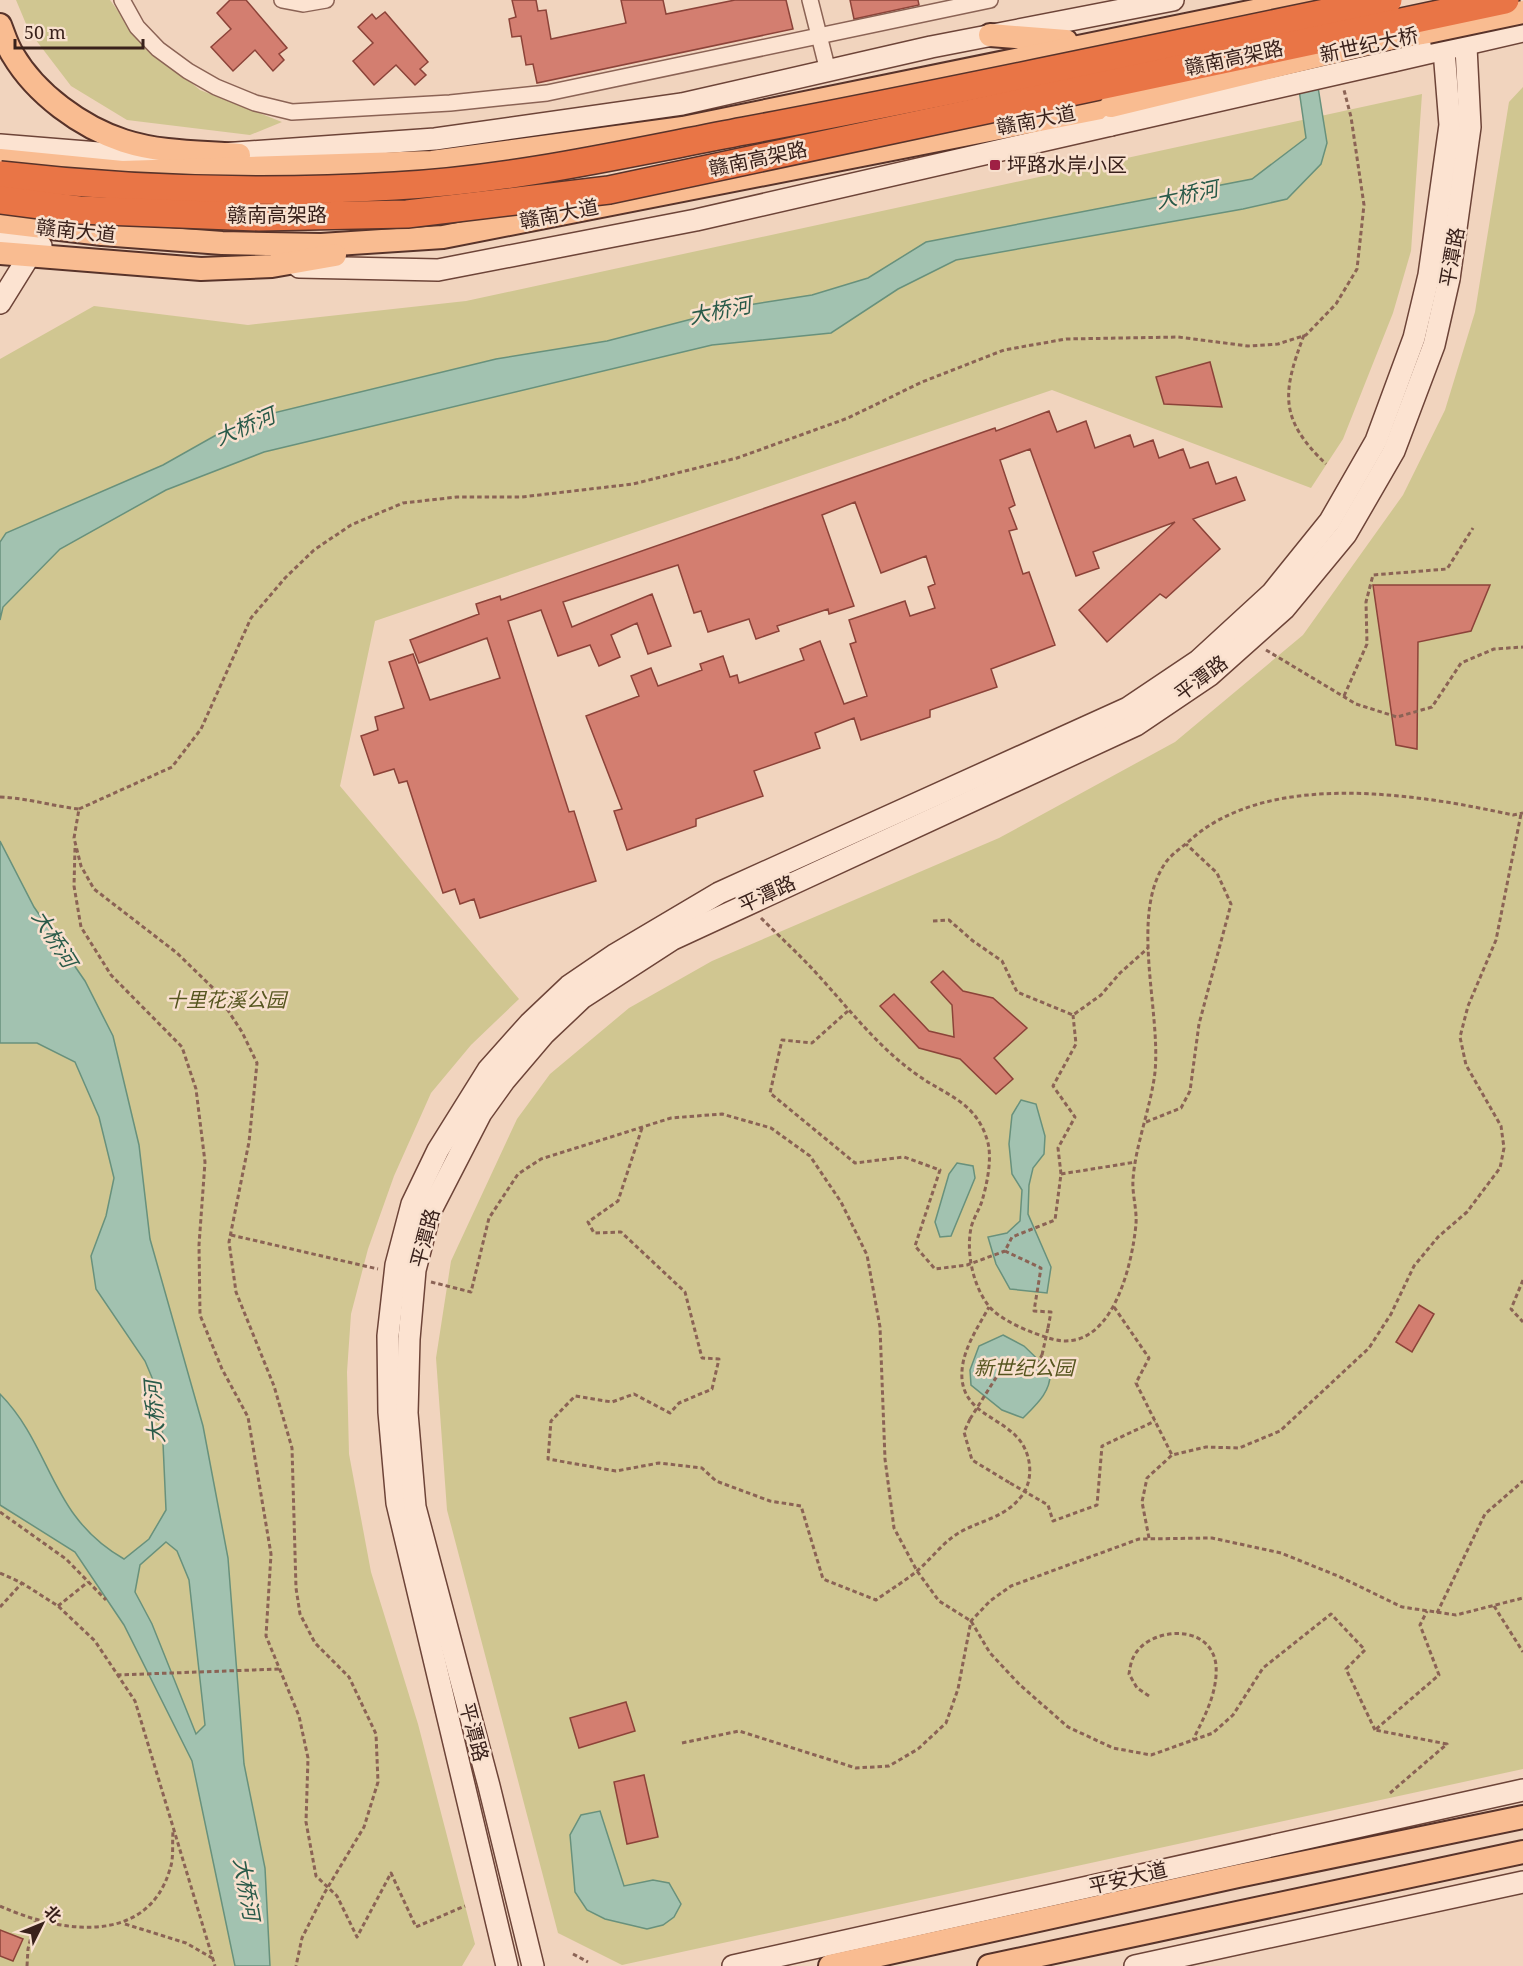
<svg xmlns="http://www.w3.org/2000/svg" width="1523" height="1966" font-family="'Noto Serif','Noto Sans SC',serif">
  <rect width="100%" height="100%" fill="#f1d4be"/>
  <g fill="#d0c691">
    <path d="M16,0H110L140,41L200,90L282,122L250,135L127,120L71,86L29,31Z"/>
    <path d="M1523,87V1769L622,1965L558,1933L447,1510L436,1358L451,1261L517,1119L550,1074L629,1008L712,961L999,838L1175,742L1303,635L1403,495L1445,410L1475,312L1509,102Z"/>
    <path d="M1422,94L1411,251L1393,313L1343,439L1311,488L1052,390L375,621L340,786L519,999L471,1045L431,1093L394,1176L368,1249L351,1314L347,1372L349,1454L371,1572L418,1724L475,1944L462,1966H0V359L94,306L248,325L466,301Z"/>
  </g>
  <g fill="#a2c2b0" stroke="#68917c" stroke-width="1.5" fill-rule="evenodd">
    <path d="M1286,0H1304L1327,143L1321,164L1287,199L1243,209L956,260L898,289L831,333L712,345L264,452L166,490L60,549L3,607L0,620V542L6,533L163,465L241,421L496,359L607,341L742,306L812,295L868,278L926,242L1252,179L1306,138Z"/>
    <path d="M0,841L34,907L85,981L113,1036L139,1145L150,1239L203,1426L228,1558L244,1764L265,1868L270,1966H235L192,1761L124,1625L75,1552L0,1505V1394C53,1448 49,1516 124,1559L149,1539L166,1510L161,1399L145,1361L96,1289L91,1256L106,1216L114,1178L99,1117L75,1062L37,1043H0ZM166,1542L177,1551L189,1580L205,1725L196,1734L152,1624L135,1592L140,1565Z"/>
    <path d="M1021,1100L1036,1104L1045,1136L1044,1154L1033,1168L1029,1185L1028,1214L1051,1267L1047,1293L1010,1289L996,1264L988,1237L1007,1233L1020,1221L1022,1190L1012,1174L1009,1144L1012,1115Z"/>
    <path d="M957,1163L973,1166L975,1178L951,1236L940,1237L935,1222L949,1174Z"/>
    <path d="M1003,1335L1024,1346L1050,1371C1052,1391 1036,1405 1023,1418L1002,1410L971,1385L970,1370L979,1346Z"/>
    <path d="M600,1811L624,1886L653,1880L669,1883L681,1904L674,1917L663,1925L647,1929L605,1919L587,1910L575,1892L570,1835L581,1815Z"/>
  </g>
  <g fill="#d37e70" stroke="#8c4339" stroke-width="1.5">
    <path d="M230,0H246L287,48L279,54L284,60L273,71L255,50L233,71L211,47L231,29L217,13Z"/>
    <path d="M512,0H536L538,11L546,10L551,39L626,23L621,0H663L666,14L735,0H786L793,29L537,83L533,64L526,65L521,36L512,37L509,19L516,17Z"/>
    <path d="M850,0H918L919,5L854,19Z"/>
    <path d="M385,12L428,62L420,69L426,75L415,85L396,65L374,85L353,61L373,43L358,27L372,14L376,19Z"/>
    <path d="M1210,362L1222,407L1164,404L1156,377Z"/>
    <path d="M1049,411L1057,432L1086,421L1095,448L1130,435L1134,447L1153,440L1159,458L1183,449L1190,468L1208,462L1216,484L1236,477L1245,500L1193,519L1220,549L1166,598L1160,594L1107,642L1079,610L1175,522L1093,552L1099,568L1076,576L1030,449L1000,460L1015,505L1009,508L1017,529L1009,531L1023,574L1029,572L1055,645L991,669L997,687L930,710V717L861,740L854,718L815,733L820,748L754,771L763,796L696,819V826L627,850L614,811L622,809L586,716L639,696L631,676L651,668L658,686L702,670L700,664L723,656L730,677L737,675L739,683L804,660L800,649L820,641L844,704L867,696L850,644L856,642L849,620L905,601L910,616L935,608L928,587L935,584L926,556L881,573L855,502L822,515L854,606L829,614L828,609L777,626L779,631L756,639L749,619L708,632L701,611L694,613L678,565L563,602L572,627L652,594L671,646L648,654L637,623L611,635L620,657L599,666L590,645L558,656L541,610L508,621L569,812L574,811L596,881L480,918L474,899L460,904L455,889L443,893L407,781L399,783L394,769L374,775L361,736L378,730L375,717L404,708L389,662L413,654L430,700L500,678L487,638L419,663L410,640L479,614L476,604L500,596L501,600L995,428L996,431Z"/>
    <path d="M1373,585H1490L1471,631L1418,642L1417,749L1396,745Z"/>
    <path d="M943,971L963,991L993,998L1027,1028L994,1058L1013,1079L996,1094L960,1059L919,1048L880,1006L894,994L929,1031L954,1037L952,1005L931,982Z"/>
    <path d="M1419,1305L1434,1314L1412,1352L1396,1342Z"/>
    <path d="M626,1702L635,1731L579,1748L570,1718Z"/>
    <path d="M644,1775L658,1837L627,1844L614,1782Z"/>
    <path d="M0,1930L23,1939L13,1961L0,1956Z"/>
  </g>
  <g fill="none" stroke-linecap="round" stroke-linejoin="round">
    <g stroke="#8b6355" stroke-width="18">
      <g id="street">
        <path d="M122,0L137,27L158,49L188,71L216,87L255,103L292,112L450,103L547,93L990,0"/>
        <path d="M282,0L303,4L326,0"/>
        <path d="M810,0L828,71"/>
      </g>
    </g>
    <g stroke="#6d4438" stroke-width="24">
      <g id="secondary">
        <path d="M1393,61L1523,31"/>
        <path d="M0,145L111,154H158"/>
        <path d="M222,154L435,139L682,104L931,47L1173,0"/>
        <path d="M0,241L41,246"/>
        <path d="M299,267L438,270L696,220L1111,125"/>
        <path d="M0,303L36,245"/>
        <path d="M507,1966L397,1503L389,1412L388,1336L396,1265L412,1204L438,1150L488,1070L530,1023L569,986L616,954L719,893L1128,708L1198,661L1272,593L1330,521L1376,441L1414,338L1429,275L1450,125L1441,13"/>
        <path d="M533,1966L489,1786L415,1507L407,1413L409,1339L415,1270L430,1212L481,1113L504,1081L544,1034L582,998L673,939L1136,725L1210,675L1284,609L1346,534L1394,451L1434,345L1449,279L1470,127L1464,7"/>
        <path d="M733,1966L1523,1790"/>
        <path d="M1135,1966L1523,1882"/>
      </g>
    </g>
    <g stroke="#58332a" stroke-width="26">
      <g id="primary">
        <path d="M0,25C4,35 7,46 13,55C36,94 81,127 124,141C161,153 201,152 239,155"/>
        <path d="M990,35L1066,41"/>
        <path d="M1388,39L1428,32"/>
        <path d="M0,160L122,172L432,162L683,128L1308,0"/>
        <path d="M0,222L102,234L222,243L321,245L443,237L1111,106"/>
        <path d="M0,253L201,269L272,266L335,255"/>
        <path d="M830,1966L1238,1876L1523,1817"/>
        <path d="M989,1966L1523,1852"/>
      </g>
    </g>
    <g stroke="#8b6355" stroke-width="3" stroke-dasharray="4.5 3" stroke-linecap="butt">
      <path d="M1304,335C1282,393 1279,419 1326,464"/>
      <path d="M1266,650L1356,704L1397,717L1432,707L1461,663L1494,649L1523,647"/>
      <path d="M1344,696L1367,644L1366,602L1373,575L1447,569L1473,528"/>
      <path d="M0,797C27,798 52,806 79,809L74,838L81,866L94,889L177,953L214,989L242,1032L257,1063L249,1142L229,1242L236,1292L274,1386L292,1448L296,1588L300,1614L315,1643L349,1677L376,1734L378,1782L364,1827L325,1892L302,1938L296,1966"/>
      <path d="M79,809L172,767L201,729L251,618L285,578L314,550L351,525L403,503L457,497H522L633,484L737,458L848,418L922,382L1004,350L1066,339L1178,337L1248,346L1278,344L1306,335L1336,304L1357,269L1364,205L1351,117L1344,90"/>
      <path d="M75,848L74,886L81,927L111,975L182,1047L196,1089L205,1162L199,1245L200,1315L222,1369L248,1417L271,1554L266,1636L299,1716L308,1758L306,1822L316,1876L337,1896L357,1937L391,1873L416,1927L465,1906"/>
      <path d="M761,918C780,937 800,955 818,975C850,1010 877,1046 916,1074C946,1096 977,1101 988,1143C992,1160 987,1184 982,1201C979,1210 973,1219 971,1228C966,1253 973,1285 988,1305C1000,1321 1034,1334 1052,1339C1111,1355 1132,1267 1136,1224C1137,1209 1132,1194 1133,1180C1135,1146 1151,1107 1155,1072C1161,1010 1129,914 1166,862C1172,854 1181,848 1188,842C1266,769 1418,794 1513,815L1523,813"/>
      <path d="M933,921L949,920L973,941L1002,961L1017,992L1073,1015L1101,995L1120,973L1148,948"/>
      <path d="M848,1011L812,1043L782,1040L770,1093L855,1163L904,1157L940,1170L915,1246L935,1269L967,1265L1005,1251"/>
      <path d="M1146,1122L1181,1108L1190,1091L1199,1024L1231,904L1217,873L1186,844"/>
      <path d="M642,1128L618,1201L588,1222L594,1233L621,1232L685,1292L702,1358L719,1359L712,1389L679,1403L670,1413L634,1394L612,1402L575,1396L551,1421L548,1459L616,1471L659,1463L702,1468L716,1481L770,1501L801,1506L823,1579L876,1600C890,1590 905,1581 917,1571C930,1560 940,1546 954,1536C975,1521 1002,1520 1020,1498C1035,1481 1032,1452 1016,1436C996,1416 965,1411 962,1379C960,1353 977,1329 989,1307"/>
      <path d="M1061,1174L1058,1148L1075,1117L1053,1086L1076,1044L1073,1015"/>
      <path d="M231,1235L378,1269"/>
      <path d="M1523,1280L1511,1309L1523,1322"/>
      <path d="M431,1282L471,1292L489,1218L518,1174L541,1159L671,1118L722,1114L771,1128L810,1156L841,1202L867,1255L880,1327L885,1459L894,1528L917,1571L939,1601L971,1621L990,1653L1020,1685L1068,1727L1113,1748L1151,1755L1213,1733L1233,1715L1263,1668L1331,1614L1365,1650L1346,1669L1375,1730"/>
      <path d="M1114,1307L1149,1358L1136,1383L1172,1455"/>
      <path d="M1048,1328L1051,1312L1034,1311L1041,1268L1005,1251L1012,1237L1055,1220L1061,1174L1136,1162"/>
      <path d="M997,1376L1032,1373L1042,1355"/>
      <path d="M970,1419L964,1432L972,1460L1010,1483"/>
      <path d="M1029,1494L1048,1505L1053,1521L1097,1505L1102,1446L1155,1421"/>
      <path d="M0,1512L66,1559L106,1600"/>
      <path d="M1149,1538L1142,1502L1147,1478L1172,1455L1206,1447L1239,1448L1280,1431L1369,1348L1391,1314L1414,1266L1438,1237L1467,1212L1500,1168L1504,1148L1501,1126L1466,1065L1460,1037L1468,1006L1496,940L1521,814"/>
      <path d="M0,1573L22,1583L58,1606L95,1641L135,1701L215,1966"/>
      <path d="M58,1606L88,1582"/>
      <path d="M1494,1606L1523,1652"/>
      <path d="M0,1607L22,1583"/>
      <path d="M1437,1613L1485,1514L1523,1481"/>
      <path d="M117,1675L280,1669"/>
      <path d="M1149,1696L1137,1688L1129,1674C1130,1668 1131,1661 1134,1656C1149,1627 1211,1622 1216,1665C1218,1693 1204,1717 1193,1740"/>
      <path d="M682,1743L739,1731L856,1768L889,1766L918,1749L946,1723L958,1689L971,1621L990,1601L1011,1586L1139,1539L1212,1538L1281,1553L1338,1576L1402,1607L1456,1615L1523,1598"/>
      <path d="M1390,1793L1447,1744L1375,1730L1439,1675L1420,1625L1427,1611"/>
      <path d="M0,1906C57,1932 147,1948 170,1869C174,1858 172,1844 173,1832"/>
      <path d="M125,1924L186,1943L212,1958"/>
      <path d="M573,1954L588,1962"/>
      <path d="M27,1966L28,1949L35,1921"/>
    </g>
    <use href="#street" stroke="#fce3d1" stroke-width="15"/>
    <use href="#secondary" stroke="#fce3d1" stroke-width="21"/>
    <use href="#primary" stroke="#f9bc91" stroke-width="22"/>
    <g stroke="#6d4438" stroke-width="24" stroke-linecap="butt">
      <path id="secondary-bridge" d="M1111,125L1393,61"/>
    </g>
    <g stroke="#58332a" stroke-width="26" stroke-linecap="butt">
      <g id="primary-bridge">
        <path d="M1428,32L1523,12"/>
        <path d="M1111,106L1388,39"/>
      </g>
    </g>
    <g stroke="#58332a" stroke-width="30" stroke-linecap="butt">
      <g id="highway-bridge">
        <path d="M0,175C131,190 263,194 395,186C512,180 628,153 744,131C959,91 1173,44 1388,0"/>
        <path d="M0,200L79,210L259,217L407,214L609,190L1505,0"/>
      </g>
    </g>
    <g stroke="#8b6355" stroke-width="3" stroke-dasharray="4.5 3" stroke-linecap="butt">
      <path d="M1042,1355L1048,1328"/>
      <path d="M970,1419L997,1376"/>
      <path d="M1010,1483L1029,1494"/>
    </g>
    <use href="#secondary-bridge" stroke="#fce3d1" stroke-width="21"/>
    <use href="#primary-bridge" stroke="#f9bc91" stroke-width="22"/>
    <use href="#highway-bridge" stroke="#e97546" stroke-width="27"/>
  </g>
  <rect fill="#9f2044" stroke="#f8e0ce" stroke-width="2" x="989" y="159" width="12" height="12" rx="3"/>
  <g text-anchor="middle" stroke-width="5" stroke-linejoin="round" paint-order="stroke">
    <g font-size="20" fill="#39211b" stroke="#f8e0ce">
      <text transform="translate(1369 45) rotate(-12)" y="7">新世纪大桥</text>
      <text transform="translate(1234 58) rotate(-12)" y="7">赣南高架路</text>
      <text transform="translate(1036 120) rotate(-11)" y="7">赣南大道</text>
      <text transform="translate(758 159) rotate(-12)" y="7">赣南高架路</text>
      <text transform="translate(559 214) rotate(-11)" y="7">赣南大道</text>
      <text x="277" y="222">赣南高架路</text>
      <text transform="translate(76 231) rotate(6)" y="7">赣南大道</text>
      <text transform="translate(1452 257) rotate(-80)" y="7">平潭路</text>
      <text transform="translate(1201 678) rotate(-37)" y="7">平潭路</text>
      <text transform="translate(767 894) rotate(-25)" y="7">平潭路</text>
      <text transform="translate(425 1238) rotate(-75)" y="7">平潭路</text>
      <text transform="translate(474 1732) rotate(75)" y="7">平潭路</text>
      <text transform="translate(1128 1878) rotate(-13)" y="7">平安大道</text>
    </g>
    <g font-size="20" fill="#39211b" stroke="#f8e0ce" text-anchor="start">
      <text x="1007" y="172">坪路水岸小区</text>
    </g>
    <g font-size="20" font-style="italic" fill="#575620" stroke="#f8e0ce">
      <text x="226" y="1007">十里花溪公园</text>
      <text x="1024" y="1375">新世纪公园</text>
    </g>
    <g font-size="21" font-style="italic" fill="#295a49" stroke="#f8e0ce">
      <text transform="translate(1187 195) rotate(-12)" y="7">大桥河</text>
      <text transform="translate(720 311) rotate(-11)" y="7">大桥河</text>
      <text transform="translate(245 427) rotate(-23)" y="7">大桥河</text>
      <text transform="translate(54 939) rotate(58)" y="7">大桥河</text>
      <text transform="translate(155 1412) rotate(-94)" y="7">大桥河</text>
      <text transform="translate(246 1889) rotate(80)" y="7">大桥河</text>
    </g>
  </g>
  <g transform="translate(42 1924) rotate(47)" stroke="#f8e0ce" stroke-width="4.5" paint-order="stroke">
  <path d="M0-4.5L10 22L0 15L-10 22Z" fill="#39211b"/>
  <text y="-9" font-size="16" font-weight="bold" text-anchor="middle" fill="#39211b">北</text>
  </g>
  <path d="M15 39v9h128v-9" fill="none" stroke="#39211b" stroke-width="3"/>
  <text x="24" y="39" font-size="18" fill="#39211b" stroke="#f8e0ce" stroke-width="4.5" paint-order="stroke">50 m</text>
</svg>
